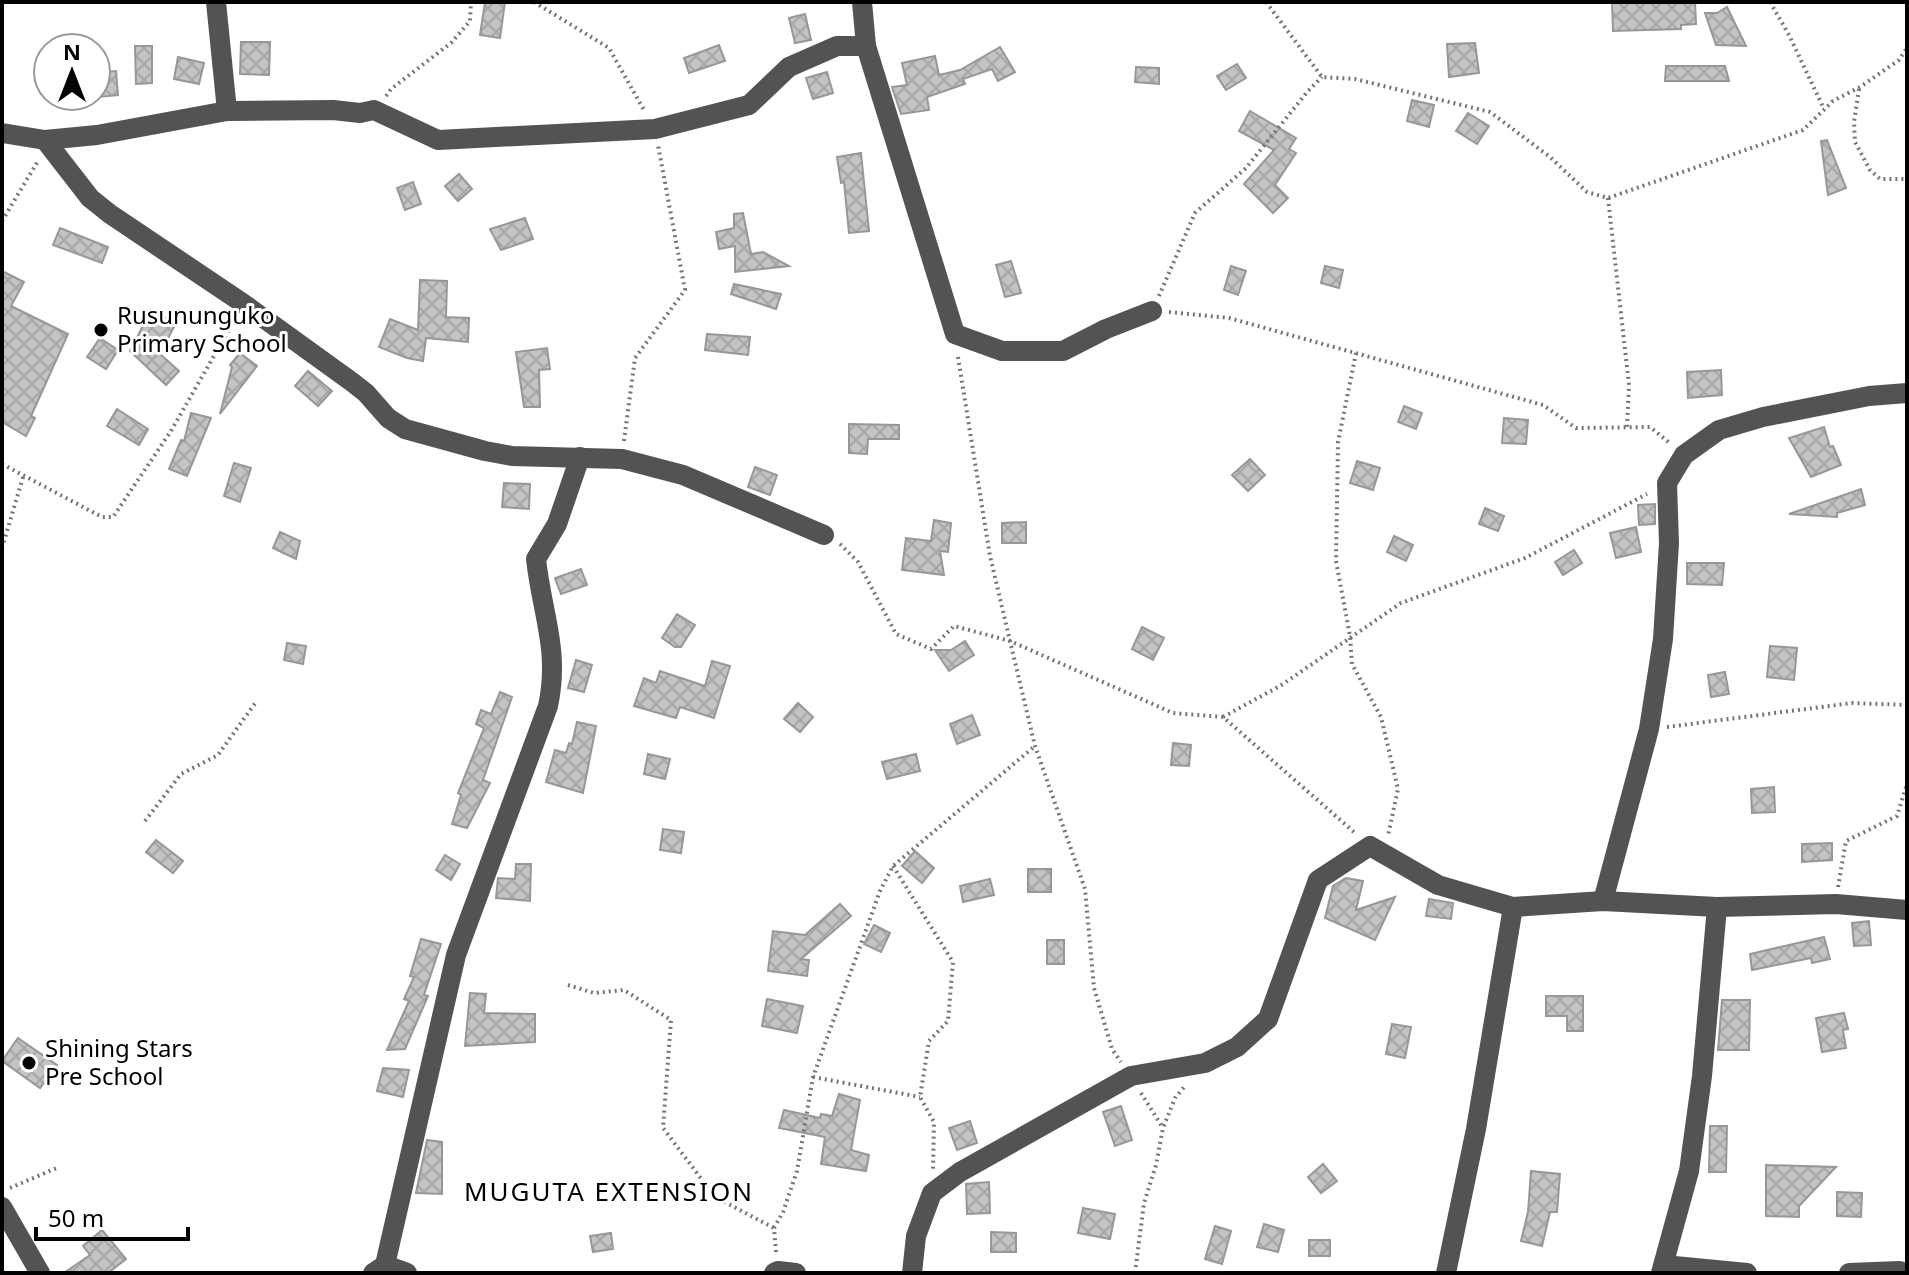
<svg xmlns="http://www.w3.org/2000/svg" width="1909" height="1275" font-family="'Noto Sans',sans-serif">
  <defs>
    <pattern id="building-cross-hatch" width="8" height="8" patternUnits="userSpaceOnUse" patternTransform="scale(2)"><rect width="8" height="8" fill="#c3c3c3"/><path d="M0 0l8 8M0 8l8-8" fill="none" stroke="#a6a6a6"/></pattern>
  </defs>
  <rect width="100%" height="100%" fill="#fff"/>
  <g fill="url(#building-cross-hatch)" stroke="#979797" stroke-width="2">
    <path d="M485,2H505L500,38L480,35Z"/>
    <path d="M1612,2H1695L1696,24L1681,25V29L1613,31Z"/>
    <path d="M1727,7L1746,46L1716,45L1705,13H1717Z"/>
    <path d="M805,14L811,40L795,43L789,18Z"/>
    <path d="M241,42H270L269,75L240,74Z"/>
    <path d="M1475,43L1479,73L1449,77L1447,44Z"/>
    <path d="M719,45L725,61L689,73L684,58Z"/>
    <path d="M135,46H152V83L136,84Z"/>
    <path d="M1000,47L1015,72L998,81L992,69L963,79L965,84L927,97L929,110L901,114L892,87L907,85L902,63L935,56L939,75L960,70Z"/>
    <path d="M178,57L204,63L199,84L174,79Z"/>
    <path d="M1237,64L1246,78L1226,90L1217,76Z"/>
    <path d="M1666,66H1725L1729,81H1665Z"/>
    <path d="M1136,67L1159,68V84L1135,82Z"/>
    <path d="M116,71L118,95L98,97L96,73Z"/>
    <path d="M827,72L833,93L813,99L806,78Z"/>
    <path d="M1412,100L1434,105L1429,127L1407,121Z"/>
    <path d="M1250,111L1296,138L1289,149L1296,153L1275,185L1288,198L1273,213L1244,184L1274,150L1239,131Z"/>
    <path d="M1468,113L1489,126L1477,144L1456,131Z"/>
    <path d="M1827,140L1846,188L1828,195L1821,141Z"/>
    <path d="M861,153L869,231L849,233L844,182L841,183L837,157Z"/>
    <path d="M459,174L472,189L458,201L445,186Z"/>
    <path d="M413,182L421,204L405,210L397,188Z"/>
    <path d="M743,213L751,254L763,252L789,266L735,272V246L719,249L716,232L734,228V214Z"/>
    <path d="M525,218L533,239L501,250L490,229Z"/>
    <path d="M60,228L108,247L102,263L53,245Z"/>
    <path d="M1011,261L1021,293L1005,297L996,265Z"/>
    <path d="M1231,266L1246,271L1238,295L1224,290Z"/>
    <path d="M1325,266L1343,270L1339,288L1321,283Z"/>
    <path d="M2,271L24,282L11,306L68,334L31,416L35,418L26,436L2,422Z"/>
    <path d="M420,280L447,281L446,317L469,318L468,342L426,338L423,361L407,358L379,347L390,319L418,330Z"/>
    <path d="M734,284L781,294L776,309L731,294Z"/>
    <path d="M151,310L176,323L160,354L179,371L166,385L130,351Z"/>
    <path d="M707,334L750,337L748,355L705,350Z"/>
    <path d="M100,338L118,350L106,369L87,357Z"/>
    <path d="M547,348L550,369L539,370L540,407H524L516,352Z"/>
    <path d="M240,353L257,366L220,414L232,367L230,365Z"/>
    <path d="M1721,370L1722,395L1688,398L1687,372Z"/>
    <path d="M308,371L332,391L318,406L295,386Z"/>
    <path d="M1404,406L1422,413L1416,429L1398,422Z"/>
    <path d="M117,409L148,429L139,445L107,426Z"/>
    <path d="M191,413L211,418L187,476L169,469L181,440L184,441Z"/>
    <path d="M1504,418L1528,420L1526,444L1502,443Z"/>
    <path d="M849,424L899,425V439H868L867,454L849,453Z"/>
    <path d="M1824,427L1830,447L1833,446L1841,465L1811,477L1789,438Z"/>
    <path d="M1250,459L1265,475L1248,491L1232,475Z"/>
    <path d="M1357,461L1380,468L1373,490L1350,483Z"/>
    <path d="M234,463L251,468L240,502L224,496Z"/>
    <path d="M755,467L777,475L770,495L748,487Z"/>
    <path d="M504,483L530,484L529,509L502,507Z"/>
    <path d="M1861,489L1865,505L1837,513V517L1789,514Z"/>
    <path d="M1655,504V524L1639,525L1638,505Z"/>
    <path d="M1485,508L1504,516L1498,531L1479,524Z"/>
    <path d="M934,520L951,523L948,552L940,551L944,575L902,570L906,538L931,541Z"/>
    <path d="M1026,522V543H1002V523Z"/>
    <path d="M1636,527L1641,552L1616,558L1610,533Z"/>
    <path d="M280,532L300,541L296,559L273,548Z"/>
    <path d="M1394,536L1413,545L1406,561L1387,552Z"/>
    <path d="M1574,550L1582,563L1563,575L1555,562Z"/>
    <path d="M1687,563H1724L1722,585L1687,584Z"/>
    <path d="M581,569L587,585L561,594L555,578Z"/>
    <path d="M677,614L695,625L681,647H675L662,638Z"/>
    <path d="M1142,627L1164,638L1153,660L1132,649Z"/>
    <path d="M965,641L974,655L949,671L935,650H951Z"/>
    <path d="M287,643L306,646L303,664L284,660Z"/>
    <path d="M1770,646L1797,648L1794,680L1767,677Z"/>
    <path d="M576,660L592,665L584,692L568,688Z"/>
    <path d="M712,661L730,666L714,718L680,707L676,718L634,706L644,678L656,683L660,671L705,686Z"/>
    <path d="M1725,672L1729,694L1711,697L1708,675Z"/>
    <path d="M500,692L512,697L483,780L490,783L467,828L452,824L461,795L458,793L484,728L476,724L481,710L491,714Z"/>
    <path d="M798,703L813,717L800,732L784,719Z"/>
    <path d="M972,715L980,735L957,744L950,724Z"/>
    <path d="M577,722L596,726L583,793L546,782L555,750L566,753L569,743L572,744Z"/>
    <path d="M1173,743L1191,745L1189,766L1171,765Z"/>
    <path d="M648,754L670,759L665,779L644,774Z"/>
    <path d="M916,754L920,771L887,779L882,762Z"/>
    <path d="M1774,787L1775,812L1752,813L1751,789Z"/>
    <path d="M663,829L684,832L681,853L660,850Z"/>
    <path d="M156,840L183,861L173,873L146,852Z"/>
    <path d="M1832,843V860L1802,862V844Z"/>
    <path d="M915,851L934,868L922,883L902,866Z"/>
    <path d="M445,855L460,864L451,880L436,870Z"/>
    <path d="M516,864H531L530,901L496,898L498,878L515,879Z"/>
    <rect x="1028" y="869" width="23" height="23"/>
    <path d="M1346,878L1363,881L1356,910L1395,897L1375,940L1325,918L1333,886Z"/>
    <path d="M990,879L994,895L963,902L960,886Z"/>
    <path d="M1429,899L1453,903L1451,919L1426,916Z"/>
    <path d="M840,904L851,916L801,959L809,960L807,976L768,971L773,931L805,935Z"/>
    <path d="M1869,921L1871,945L1854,946L1852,923Z"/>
    <path d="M874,925L890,933L881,952L864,944Z"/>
    <path d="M1824,937L1830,959L1812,963L1811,958L1752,970L1750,954Z"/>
    <path d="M421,939L441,944L424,995L428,996L405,1049L387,1050L409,1001L404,999L414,977L410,976Z"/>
    <rect x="1047" y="940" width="17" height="24"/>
    <path d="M470,993L486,994L484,1013L535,1014V1042L465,1046Z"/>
    <path d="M1546,996H1583V1031H1567V1016H1546Z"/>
    <path d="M767,999L803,1006L797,1033L762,1026Z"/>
    <path d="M1722,1000H1750L1749,1050H1718Z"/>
    <path d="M1844,1013L1848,1029L1843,1030L1846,1048L1822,1052L1816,1018Z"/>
    <path d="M1392,1024L1411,1027L1405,1058L1386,1054Z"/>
    <path d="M18,1038L57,1065L40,1088L2,1061Z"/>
    <path d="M383,1068L409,1070L403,1097L377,1091Z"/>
    <path d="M839,1094L860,1100L851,1150L869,1155L866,1171L821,1164L825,1137L779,1128L784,1110L820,1118L821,1114L832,1116Z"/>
    <path d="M1121,1106L1132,1140L1115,1146L1103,1112Z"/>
    <path d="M970,1121L977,1143L957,1150L949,1128Z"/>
    <path d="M1710,1126H1727L1726,1172H1709Z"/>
    <path d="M427,1140L442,1142V1194L416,1193Z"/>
    <path d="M1323,1164L1337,1181L1321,1193L1308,1177Z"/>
    <path d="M1766,1165L1836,1167L1799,1206V1217L1766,1216Z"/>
    <path d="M1531,1171L1560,1174L1557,1212H1550L1542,1246L1521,1241L1528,1212Z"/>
    <path d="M989,1182L990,1213L967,1214L966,1184Z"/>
    <path d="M1837,1192L1862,1193L1861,1217L1837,1216Z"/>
    <path d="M1083,1208L1115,1214L1110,1239L1078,1233Z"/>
    <path d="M1264,1224L1284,1230L1278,1252L1257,1247Z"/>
    <path d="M1215,1226L1231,1231L1222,1264L1205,1259Z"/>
    <path d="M102,1230L126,1259L108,1273H64L90,1255L83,1246Z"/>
    <path d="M991,1232L1016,1233V1252H991Z"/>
    <path d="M611,1233L613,1249L593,1252L590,1236Z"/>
    <rect x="1309" y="1240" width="21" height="16"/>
  </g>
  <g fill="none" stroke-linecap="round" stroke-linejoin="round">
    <g stroke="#757575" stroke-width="4" stroke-dasharray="2 4" stroke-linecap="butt">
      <path d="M534,2L609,48L645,112"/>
      <path d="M1266,2L1322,77L1355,79L1490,112L1550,157L1587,192L1608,198L1803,130L1833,101L1860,87L1899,60L1907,48"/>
      <path d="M1770,2L1789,35L1824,109"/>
      <path d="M1859,89L1854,122L1855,142L1870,170L1880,179H1907"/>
      <path d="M386,96L391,89L451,43L470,21L471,2"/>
      <path d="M1608,198L1629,385L1627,427"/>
      <path d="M2,221L38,161"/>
      <path d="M1159,296L1195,213L1246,168L1308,91L1322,77"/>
      <path d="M1169,312L1229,318L1543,405L1576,428L1650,427L1671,444"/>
      <path d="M1356,353L1338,442L1336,561L1350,636L1352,664L1381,717L1398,789L1388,836"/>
      <path d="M958,357L990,556L1010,641L1035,746L1085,889L1094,988L1112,1049L1121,1062"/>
      <path d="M624,441L635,358L685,290L658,145"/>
      <path d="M2,464L102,517H113L171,431L235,319"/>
      <path d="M840,544L858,562L896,634L931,649L954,626L1010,641L1173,713L1223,717L1355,833"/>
      <path d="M2,548L24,474"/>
      <path d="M1223,717L1280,686L1401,603L1525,558L1647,494"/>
      <path d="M1667,727L1852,703L1907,705"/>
      <path d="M145,821L181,774L218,755L256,702"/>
      <path d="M893,866L953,962L948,1021L929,1041L920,1097L934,1122L933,1170"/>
      <path d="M1838,887L1846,841L1897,816L1907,784"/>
      <path d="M568,985L594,993L624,990L671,1020L663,1128L715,1197L774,1228"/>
      <path d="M813,1077L920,1097"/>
      <path d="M1141,1093L1163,1128"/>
      <path d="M10,1188L59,1167"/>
      <path d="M776,1252L774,1228L783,1212L797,1171L813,1077L880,891L893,866L1035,746"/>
      <path d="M1135,1273L1144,1203L1156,1165L1163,1128L1175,1098L1185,1086"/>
    </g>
    <g stroke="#535353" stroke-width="20">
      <path d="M216,2L227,111"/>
      <path d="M862,2L866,46L955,334L1002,351H1063L1106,329L1152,311"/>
      <path d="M2,133L45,140L97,135L227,111L333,110L360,113L374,110L438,140L655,129L749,105L789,67L837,46H866"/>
      <path d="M45,140L90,198L110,214L244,304L352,382L366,393L388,418L405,429L485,451L512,456L622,459L683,475L824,535"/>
      <path d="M1603,901L1649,729L1663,639L1669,543L1667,483L1684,455L1719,430L1763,417L1869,396L1907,393"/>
      <path d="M2,1207L40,1273"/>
      <path d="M385,1265L407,1273"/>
      <path d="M1664,1265L1747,1273"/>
      <path d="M373,1273L385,1265L456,955L548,706C560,650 542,614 536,559L557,524L580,457"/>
      <path d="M774,1273L778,1271L796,1273"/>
      <path d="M912,1273L916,1236L932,1193L960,1172L1131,1076L1205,1063L1237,1047L1268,1019L1318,880L1370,846L1438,885L1513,907L1603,901L1717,907L1836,904L1907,910"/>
      <path d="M1446,1273L1476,1129L1513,907"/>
      <path d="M1661,1273L1689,1171L1702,1076L1717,907"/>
      <path d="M1849,1273L1900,1271"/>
    </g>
  </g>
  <g fill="#000" stroke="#fff" stroke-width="3">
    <circle cx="101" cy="330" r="8"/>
    <circle cx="29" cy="1063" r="8"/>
  </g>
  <g text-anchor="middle" stroke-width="6" stroke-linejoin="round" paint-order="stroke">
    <g font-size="24" fill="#000" stroke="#fff" text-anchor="start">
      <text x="117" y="324">Rusununguko<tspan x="117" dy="28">Primary School</tspan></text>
      <text x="45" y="1057">Shining Stars<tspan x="45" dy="28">Pre School</tspan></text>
    </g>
    <g font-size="26" letter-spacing="2" fill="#000" stroke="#fff">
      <text x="609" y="1201">MUGUTA EXTENSION</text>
    </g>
  </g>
  <rect width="1909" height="1275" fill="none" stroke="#000000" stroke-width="8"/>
  <g transform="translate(72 72)"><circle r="38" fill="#ffffff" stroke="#999999" stroke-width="2"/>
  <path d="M0-6L14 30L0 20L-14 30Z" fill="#000000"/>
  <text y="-12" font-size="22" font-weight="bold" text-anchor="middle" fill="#000000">N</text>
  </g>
  <path d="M36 1227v12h152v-12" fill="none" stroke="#000000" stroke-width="4"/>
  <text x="48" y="1227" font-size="24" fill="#000000" stroke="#ffffff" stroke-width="6" paint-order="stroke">50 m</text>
</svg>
